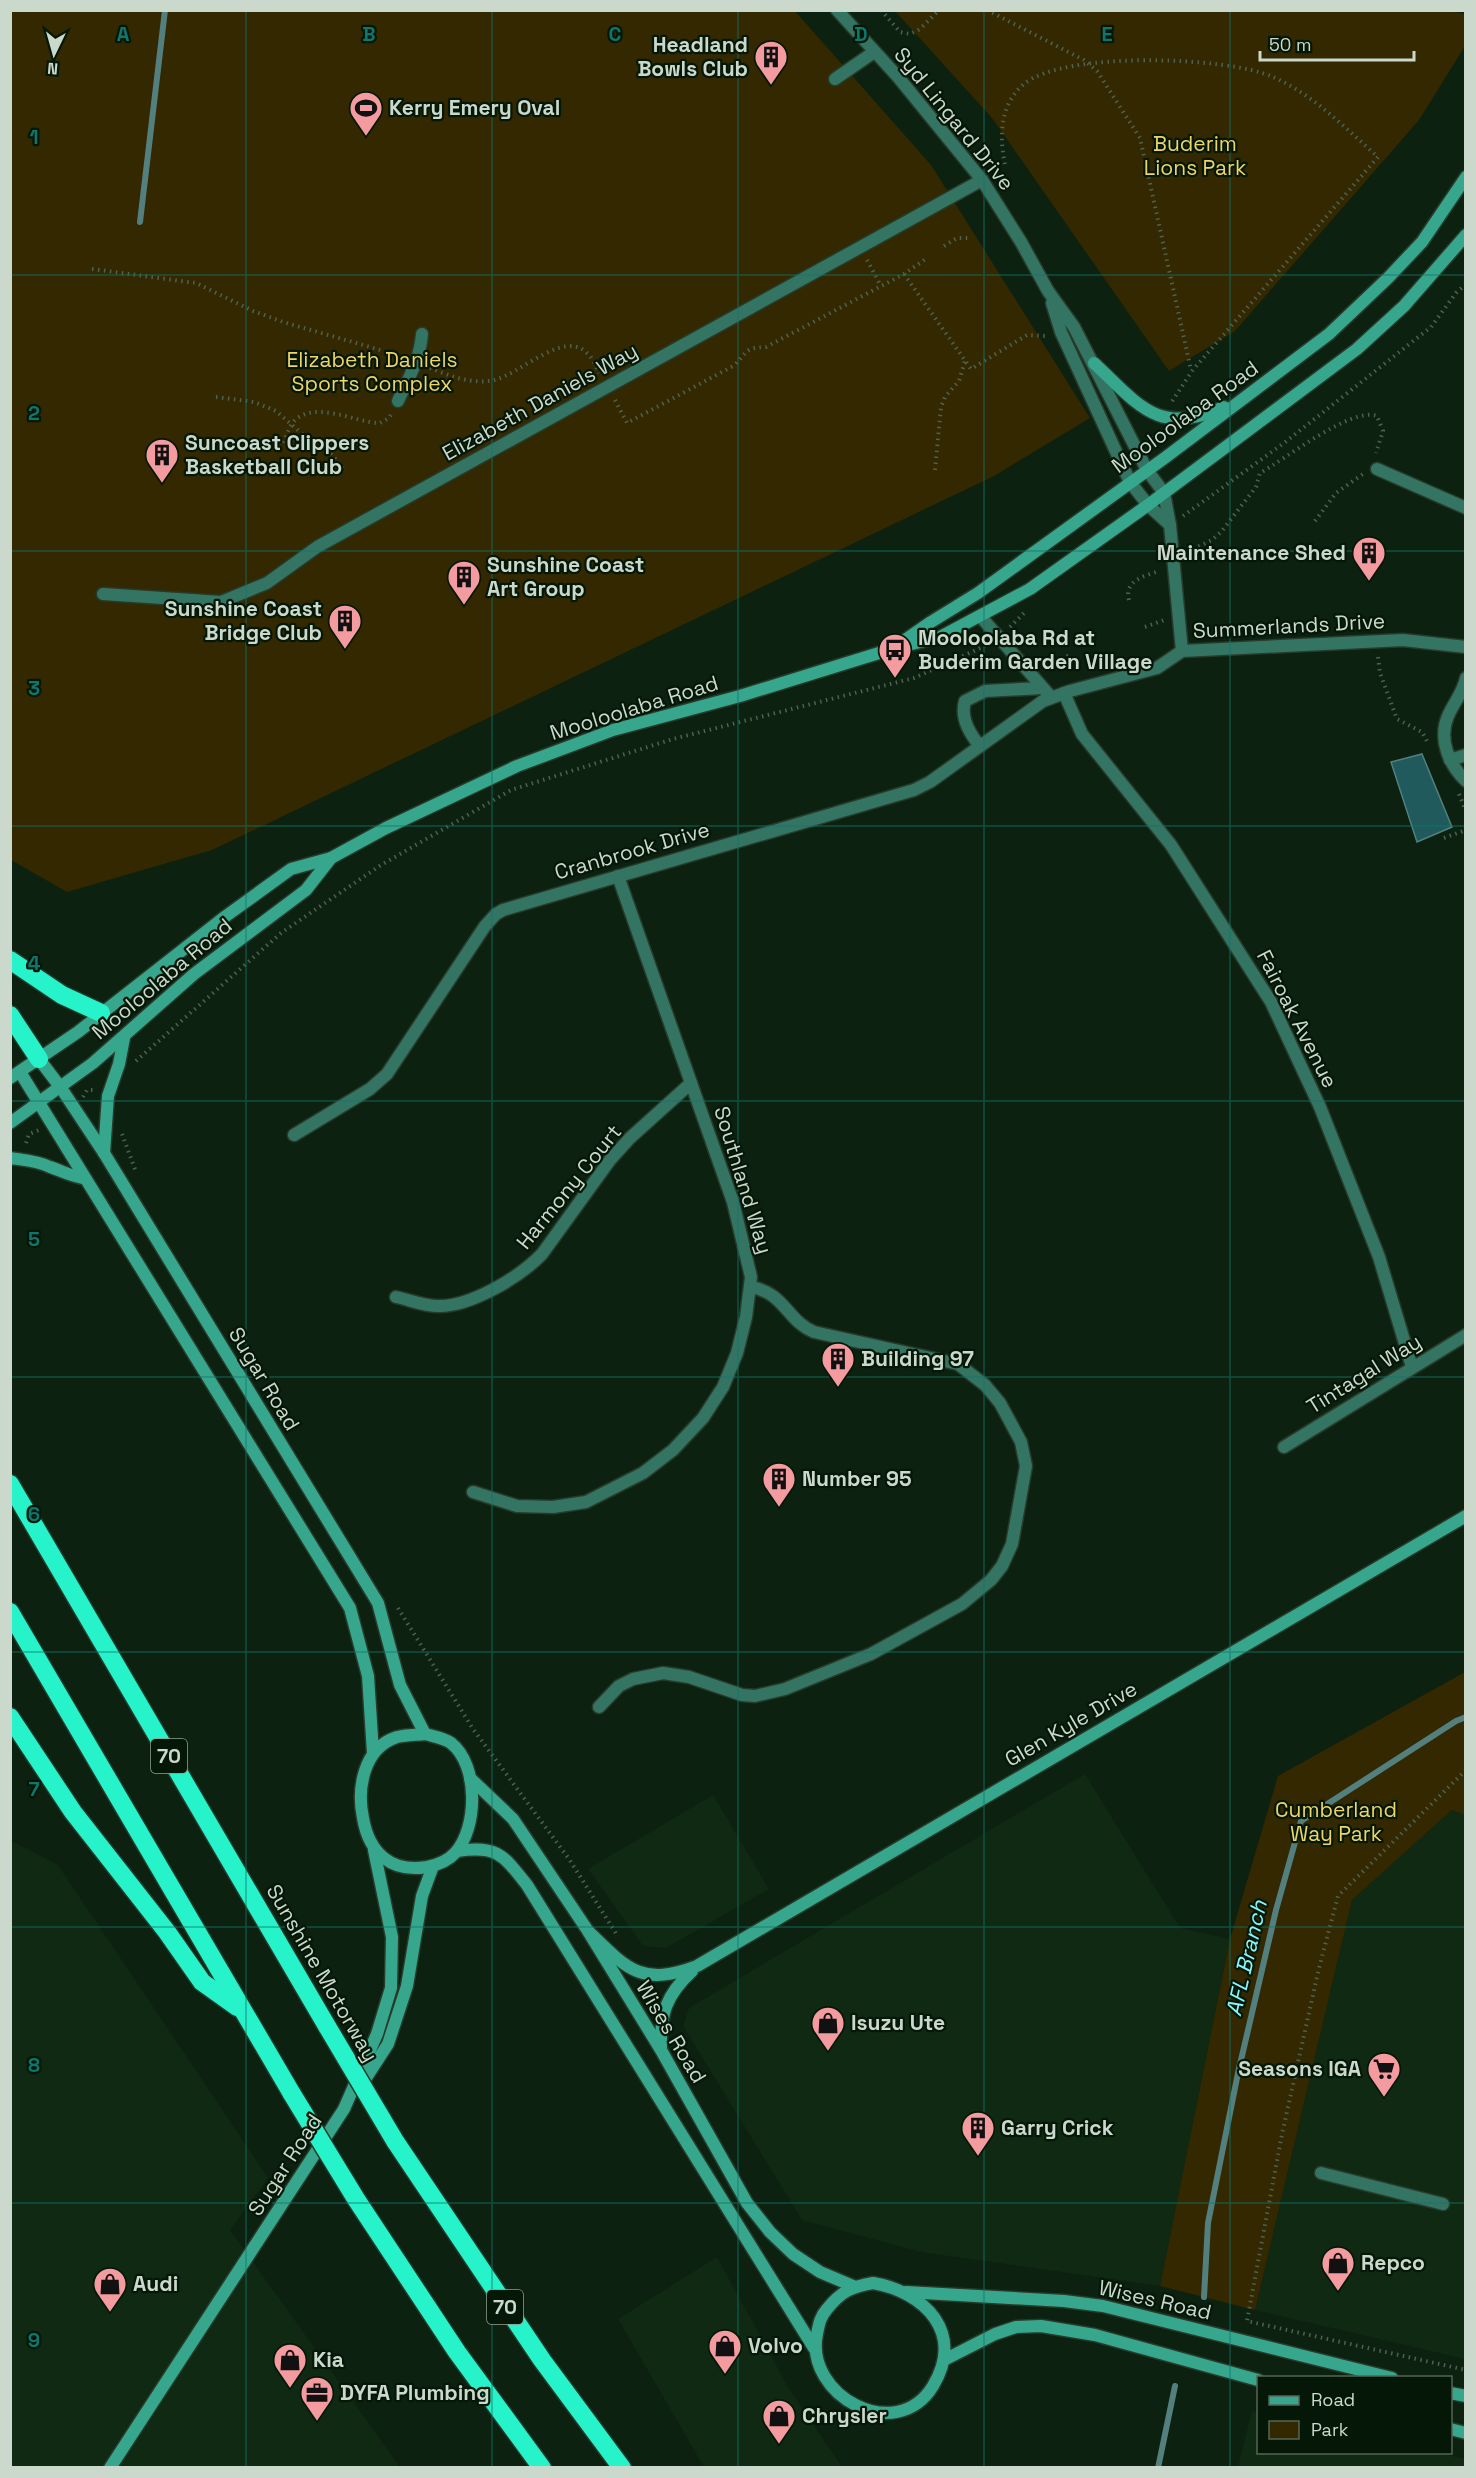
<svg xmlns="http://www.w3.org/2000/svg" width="1476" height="2478" font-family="'Space Grotesk',sans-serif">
  <rect width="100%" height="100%" fill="#0d2110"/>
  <g fill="#0f2913">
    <path d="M1085,1774L1180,1928L1230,1939L1160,2286L921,2252L802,2220L683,2026L689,2008Z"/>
    <path d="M713,1795L769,1889L666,1948L643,1946L588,1869Z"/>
    <path d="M1452,1810L1465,1815V2359L1255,2310L1352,1900Z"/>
    <path d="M10,1840L58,1865L268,2178L230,2230L400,2467H11Z"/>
    <path d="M717,2257L788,2387L842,2467H704L618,2319Z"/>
    <path d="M1252,2411L1258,2412V2452L1440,2453L1465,2459V2467H1238Z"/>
  </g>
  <g fill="#332800">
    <path d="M11,11H795L931,165L1090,418L994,476L212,850L67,892L11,860Z"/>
    <path d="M895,11H1450L1465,14V46L1419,120L1235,331L1169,371L992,118Z"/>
    <path d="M1465,1672V1815L1452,1810L1352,1900L1255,2310L1160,2286L1230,1939L1278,1776Z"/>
  </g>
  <path fill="#205a5d" stroke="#53807e" stroke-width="1.5" d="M1422,754L1452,827L1417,842L1391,762Z"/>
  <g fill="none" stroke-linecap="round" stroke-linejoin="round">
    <g stroke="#53807e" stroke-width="6">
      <path d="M140,222L165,10"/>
      <path d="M1204,2297L1208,2223L1238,2073L1276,1910L1301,1821L1456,1721L1466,1717"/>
      <path d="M1158,2468L1175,2386"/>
    </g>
    <g stroke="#283b2a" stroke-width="15">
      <g id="lane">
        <path d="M835,79L874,52"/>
        <path d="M398,401C409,378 420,359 422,334"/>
        <path d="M1377,469L1466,508"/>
        <path d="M103,594L221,602L267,583L317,547L982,180"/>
        <path d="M1466,678C1463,693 1454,702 1448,716C1438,739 1449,765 1466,781"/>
        <path d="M980,746C969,733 960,718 965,701L985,691L1042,688"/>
        <path d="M1450,760L1466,755"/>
        <path d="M1321,2173L1443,2204"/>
      </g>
    </g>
    <g stroke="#283b2a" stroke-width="15">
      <g id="street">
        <path d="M837,10L898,77L982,180L1021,242L1048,291L1074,327L1147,470L1164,493L1170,525L1182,651"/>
        <path d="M1052,303L1061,332L1130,482L1148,505L1170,525"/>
        <path d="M981,617L1051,697"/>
        <path d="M1064,693L1082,734L1171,845L1271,1002L1320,1107L1357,1201L1379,1257L1412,1367"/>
        <path d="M294,1135L370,1089L387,1074L485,926L496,914L503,910L914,790L930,782L1043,701L1070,691L1157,668L1182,651L1403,640L1466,647"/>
        <path d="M396,1297C410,1300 424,1306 438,1306C470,1307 520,1277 542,1254L610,1160L630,1138L691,1083"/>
        <path d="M1284,1447L1466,1335"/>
        <path d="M473,1492L517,1506L553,1507L586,1502L643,1473L673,1450L703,1418L723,1387L737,1353L746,1317L751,1277L733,1202L618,876"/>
        <path d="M599,1707L619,1686L633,1679L663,1673L689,1677L742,1695L755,1696L785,1689L871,1654L962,1604L991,1580L1002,1566L1012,1544L1026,1466L1021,1442L1000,1403L985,1385L958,1364L814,1332C787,1321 785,1293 751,1287"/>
      </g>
    </g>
    <g stroke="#283b2a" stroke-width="15">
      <g id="secondary">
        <path d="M1094,363C1139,405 1158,437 1224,407"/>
        <path d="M898,645L931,622L978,593L1166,457L1329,334L1388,278L1422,242L1466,177"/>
        <path d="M39,1059L61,1088L104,1153L378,1603L400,1685L425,1734"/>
        <path d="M20,1072L350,1608L368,1676L373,1753"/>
        <path d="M10,1078L78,1032L226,916L291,869L331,858L386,828L517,766L613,730L740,696L892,649L940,637L1030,589L1148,505L1357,349L1404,306L1466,235"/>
        <path d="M10,1123L93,1063L194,974L306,890L331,858"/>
        <path d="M104,1153L108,1096L119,1064L124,1038"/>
        <path d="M10,1158C24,1160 38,1161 50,1167C62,1171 70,1176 83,1178"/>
        <path d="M425,1734C432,1736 444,1738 451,1743C479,1765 478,1828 455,1853C448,1861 437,1865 427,1867C391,1873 369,1853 363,1818C357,1789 363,1748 397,1737C406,1735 416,1735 425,1734Z"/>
        <path d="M470,1778L513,1819L588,1931L661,2050L747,2203L770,2232L793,2254L820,2272L853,2286"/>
        <path d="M457,1851C498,1845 503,1855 527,1885L814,2348"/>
        <path d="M588,1931C627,1969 641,1987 697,1966L1466,1516"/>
        <path d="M661,2049C660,2014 666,1995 692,1971"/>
        <path d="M362,2084L388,2044L407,1986L422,1896L433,1866"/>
        <path d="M873,2283C925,2292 965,2333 933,2386C896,2446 804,2395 817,2334C819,2324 820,2317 827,2309C841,2292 850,2287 873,2283Z"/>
        <path d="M906,2292L1064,2301L1103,2306L1392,2378"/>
        <path d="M944,2360L995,2334L1016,2327L1041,2326L1095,2335L1258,2380"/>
        <path d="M1450,2393L1466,2396"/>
        <path d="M1450,2429L1466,2433"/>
        <path d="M110,2468L344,2109L377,2034L391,1988L392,1937L374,1850"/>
      </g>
    </g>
    <g stroke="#283b2a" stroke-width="21">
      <g id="highway">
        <path d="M10,960L62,995L101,1013"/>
        <path d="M10,1015L39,1059"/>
        <path d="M10,1484L328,2028"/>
        <path d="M10,1612L292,2094"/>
        <path d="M10,1717L73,1812L167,1932L202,1982L237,2007"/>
        <path d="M395,2141L542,2360L622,2468"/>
        <path d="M356,2199L457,2352L542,2468"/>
      </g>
    </g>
    <g stroke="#4f6151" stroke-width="4" stroke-dasharray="1.5 4.5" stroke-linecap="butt">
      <path d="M881,10L900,32L910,34L920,29L939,10"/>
      <path d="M987,10L1084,60L1097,71L1140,138L1191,370"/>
      <path d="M1005,164C999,136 1000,104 1024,84C1064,51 1226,56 1273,77C1314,95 1345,128 1378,157L1192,371L1171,403"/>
      <path d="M944,246L957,238H968"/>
      <path d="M867,260L881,286"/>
      <path d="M92,269L196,283L253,311L283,322L377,349L403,358"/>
      <path d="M904,274L971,369L1027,335L1046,336"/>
      <path d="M430,368C450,376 472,385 494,380C519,375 564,329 587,353C593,358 596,367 599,373"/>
      <path d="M216,397L254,402L276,411L308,439L327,449L343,468"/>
      <path d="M615,400L627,423L735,365C748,350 746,348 766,347L904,274L927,258"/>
      <path d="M1147,440L1153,438L1158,446"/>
      <path d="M271,445L282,443C287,436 288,429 293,422C314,399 356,423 380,423L389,418L392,413"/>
      <path d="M935,470L941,407L945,397L959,381L965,361"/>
      <path d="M1183,516L1284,443L1431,327L1456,293L1466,284"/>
      <path d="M1315,521L1336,493L1363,474"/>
      <path d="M1193,549L1212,540L1221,532L1256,487L1260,473C1284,460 1352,406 1377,416L1383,431L1376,453"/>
      <path d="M1129,600C1124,580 1145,576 1159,571"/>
      <path d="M1010,627L1026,611"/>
      <path d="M1145,627L1164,620"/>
      <path d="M1378,657L1380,673L1397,719L1422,732L1428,743"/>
      <path d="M1046,668L1069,655"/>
      <path d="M1459,794L1466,811"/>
      <path d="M1444,838L1466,830"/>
      <path d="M136,1061L281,933L381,865L511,790L673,739L914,678L985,646"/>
      <path d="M83,1097L87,1090H96"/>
      <path d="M122,1134L136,1172"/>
      <path d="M26,1143L29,1134L39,1130"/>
      <path d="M398,1608L473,1729L569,1859L617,1935"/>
      <path d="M1466,1770L1338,1896L1319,1968L1282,2134L1247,2321L1466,2370"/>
    </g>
    <use href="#lane" stroke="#347463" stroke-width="12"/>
    <use href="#street" stroke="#347463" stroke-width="12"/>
    <use href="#secondary" stroke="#36a78c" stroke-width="12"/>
    <use href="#highway" stroke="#26f3c9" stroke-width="18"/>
    <g stroke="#283b2a" stroke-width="21" stroke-linecap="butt">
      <g id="highway-bridge">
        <path d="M328,2028L395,2141"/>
        <path d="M292,2094L356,2199"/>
      </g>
    </g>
    <use href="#highway-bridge" stroke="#26f3c9" stroke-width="18"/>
  </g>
  <path fill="none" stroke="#0f766e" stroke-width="1.5" stroke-opacity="0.55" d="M246,10V2468M492,10V2468M738,10V2468M984,10V2468M1230,10V2468M10,275H1466M10,551H1466M10,826H1466M10,1101H1466M10,1377H1466M10,1652H1466M10,1927H1466M10,2203H1466"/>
  <defs>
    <g id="building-pin" transform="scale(1.725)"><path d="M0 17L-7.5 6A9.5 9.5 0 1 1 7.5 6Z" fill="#f49b9f" stroke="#051808"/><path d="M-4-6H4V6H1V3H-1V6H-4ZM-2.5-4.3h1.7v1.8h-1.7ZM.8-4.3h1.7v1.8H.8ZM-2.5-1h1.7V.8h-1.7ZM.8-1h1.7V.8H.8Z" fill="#111"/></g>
    <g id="stadium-pin" transform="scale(1.725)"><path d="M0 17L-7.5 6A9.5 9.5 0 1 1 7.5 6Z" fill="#f49b9f" stroke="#051808"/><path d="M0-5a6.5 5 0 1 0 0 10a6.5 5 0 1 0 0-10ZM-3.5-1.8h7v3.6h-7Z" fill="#111"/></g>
    <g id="bus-pin" transform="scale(1.725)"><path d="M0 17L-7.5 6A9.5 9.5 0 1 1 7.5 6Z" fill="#f49b9f" stroke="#051808"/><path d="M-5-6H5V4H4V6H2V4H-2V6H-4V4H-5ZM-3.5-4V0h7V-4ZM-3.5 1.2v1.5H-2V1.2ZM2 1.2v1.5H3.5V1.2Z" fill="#111"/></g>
    <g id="shop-pin" transform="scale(1.725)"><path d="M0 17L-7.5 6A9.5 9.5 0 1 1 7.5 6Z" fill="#f49b9f" stroke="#051808"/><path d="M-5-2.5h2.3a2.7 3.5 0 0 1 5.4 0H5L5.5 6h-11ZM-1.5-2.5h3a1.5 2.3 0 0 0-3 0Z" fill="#111"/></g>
    <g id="supermarket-pin" transform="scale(1.725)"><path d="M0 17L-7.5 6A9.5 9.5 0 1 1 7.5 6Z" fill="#f49b9f" stroke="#051808"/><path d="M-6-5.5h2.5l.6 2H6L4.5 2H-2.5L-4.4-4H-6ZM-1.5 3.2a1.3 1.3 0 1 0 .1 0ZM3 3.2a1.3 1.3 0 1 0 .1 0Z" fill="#111"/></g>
    <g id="office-pin" transform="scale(1.725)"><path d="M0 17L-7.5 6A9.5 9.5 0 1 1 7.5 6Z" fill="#f49b9f" stroke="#051808"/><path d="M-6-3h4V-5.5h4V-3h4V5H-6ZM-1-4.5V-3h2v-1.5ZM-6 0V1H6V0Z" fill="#111"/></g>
  </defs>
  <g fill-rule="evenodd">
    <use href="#building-pin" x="771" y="57"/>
    <use href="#stadium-pin" x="366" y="108"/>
    <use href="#building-pin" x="162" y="455"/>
    <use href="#building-pin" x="1369" y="553"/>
    <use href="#building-pin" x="464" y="577"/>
    <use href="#building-pin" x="345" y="621"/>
    <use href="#bus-pin" x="895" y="650"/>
    <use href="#building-pin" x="838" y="1359"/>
    <use href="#building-pin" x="779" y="1479"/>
    <use href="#shop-pin" x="828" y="2023"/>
    <use href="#supermarket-pin" x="1384" y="2069"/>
    <use href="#building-pin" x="978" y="2128"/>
    <use href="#shop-pin" x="1338" y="2263"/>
    <use href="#shop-pin" x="110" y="2284"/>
    <use href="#shop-pin" x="725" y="2346"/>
    <use href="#shop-pin" x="290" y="2360"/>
    <use href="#office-pin" x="317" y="2393"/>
    <use href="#shop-pin" x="779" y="2416"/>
  </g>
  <g text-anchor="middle" stroke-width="4.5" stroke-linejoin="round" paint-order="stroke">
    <g fill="#051808" stroke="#909e91" stroke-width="1.5">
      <rect x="151" y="1739" width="36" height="34" rx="4.5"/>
      <rect x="487" y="2290" width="36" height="34" rx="4.5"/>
    </g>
    <g font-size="20" font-weight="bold" fill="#cbd8cc">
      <text x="169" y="1763">70</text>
      <text x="505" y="2314">70</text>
    </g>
    <g font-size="21" font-weight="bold" fill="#cbd8cc" stroke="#051808" text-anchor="start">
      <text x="748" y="52" text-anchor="end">Headland<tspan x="748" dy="24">Bowls Club</tspan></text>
      <text x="389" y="115">Kerry Emery Oval</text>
      <text x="185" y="450">Suncoast Clippers<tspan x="185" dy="24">Basketball Club</tspan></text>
      <text x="1346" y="560" text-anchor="end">Maintenance Shed</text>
      <text x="487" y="572">Sunshine Coast<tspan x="487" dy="24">Art Group</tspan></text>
      <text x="322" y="616" text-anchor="end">Sunshine Coast<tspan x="322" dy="24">Bridge Club</tspan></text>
      <text x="918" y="645">Mooloolaba Rd at<tspan x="918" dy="24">Buderim Garden Village</tspan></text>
      <text x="861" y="1366">Building 97</text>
      <text x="802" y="1486">Number 95</text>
      <text x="851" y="2030">Isuzu Ute</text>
      <text x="1361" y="2076" text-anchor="end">Seasons IGA</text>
      <text x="1001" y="2135">Garry Crick</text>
      <text x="1361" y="2270">Repco</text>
      <text x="133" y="2291">Audi</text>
      <text x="748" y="2353">Volvo</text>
      <text x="313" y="2367">Kia</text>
      <text x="340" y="2400">DYFA Plumbing</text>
      <text x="802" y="2423">Chrysler</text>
    </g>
    <g font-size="21" fill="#cbd8cc" stroke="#051808">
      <text transform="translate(954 119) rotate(51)" y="7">Syd Lingard Drive</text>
      <text transform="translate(540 402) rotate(-29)" y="7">Elizabeth Daniels Way</text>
      <text transform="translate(1185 417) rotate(-36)" y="7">Mooloolaba Road</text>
      <text transform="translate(1289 626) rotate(-3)" y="7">Summerlands Drive</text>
      <text transform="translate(634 708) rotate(-17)" y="7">Mooloolaba Road</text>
      <text transform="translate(632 851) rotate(-16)" y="7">Cranbrook Drive</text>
      <text transform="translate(162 979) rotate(-40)" y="7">Mooloolaba Road</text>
      <text transform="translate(1297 1019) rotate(63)" y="7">Fairoak Avenue</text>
      <text transform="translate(743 1180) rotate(73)" y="7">Southland Way</text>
      <text transform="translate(569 1187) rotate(-51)" y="7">Harmony Court</text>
      <text transform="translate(1364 1374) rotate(-32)" y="7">Tintagal Way</text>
      <text transform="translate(264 1379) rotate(59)" y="7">Sugar Road</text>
      <text transform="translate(1071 1724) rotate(-30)" y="7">Glen Kyle Drive</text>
      <text transform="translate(322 1973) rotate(60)" y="7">Sunshine Motorway</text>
      <text transform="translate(671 2032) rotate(59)" y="7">Wises Road</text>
      <text transform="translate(285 2165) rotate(-57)" y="7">Sugar Road</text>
      <text transform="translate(1155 2300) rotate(13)" y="7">Wises Road</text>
    </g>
    <g font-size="21" fill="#efd469" stroke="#051808">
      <text x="1195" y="151">Buderim<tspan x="1195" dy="24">Lions Park</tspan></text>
      <text x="372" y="367">Elizabeth Daniels<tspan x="372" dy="24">Sports Complex</tspan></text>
      <text x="1336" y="1817">Cumberland<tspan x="1336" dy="24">Way Park</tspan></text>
    </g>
    <g font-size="22" font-style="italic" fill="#87f8fe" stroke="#051808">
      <text transform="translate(1246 1958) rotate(-77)" y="8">AFL Branch</text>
    </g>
  </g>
  <g font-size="20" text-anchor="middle" font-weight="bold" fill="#0f766e" stroke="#051808" stroke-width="4.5" stroke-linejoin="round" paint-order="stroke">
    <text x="123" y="41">A</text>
    <text x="369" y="41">B</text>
    <text x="615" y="41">C</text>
    <text x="861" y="41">D</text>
    <text x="1107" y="41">E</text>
    <text x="34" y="144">1</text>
    <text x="34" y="420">2</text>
    <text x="34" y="695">3</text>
    <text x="34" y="970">4</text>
    <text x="34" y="1246">5</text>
    <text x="34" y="1521">6</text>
    <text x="34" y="1796">7</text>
    <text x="34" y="2072">8</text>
    <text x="34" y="2347">9</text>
  </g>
  <rect width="1476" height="2478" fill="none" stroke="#cbd8cc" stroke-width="24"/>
  <rect x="1257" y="2376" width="195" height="78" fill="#051808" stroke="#546556" stroke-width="1.5"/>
  <rect x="1269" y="2396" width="30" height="9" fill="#36a78c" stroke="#546556" stroke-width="1.5"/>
  <text x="1311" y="2406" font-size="18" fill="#cbd8cc">Road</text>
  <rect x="1269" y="2421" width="30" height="18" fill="#332800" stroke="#546556" stroke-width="1.5"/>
  <text x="1311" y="2436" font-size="18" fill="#cbd8cc">Park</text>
  <g transform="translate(54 54) rotate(185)" stroke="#051808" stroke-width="4.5" paint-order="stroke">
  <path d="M0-4.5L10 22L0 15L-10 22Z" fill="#cbd8cc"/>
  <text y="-9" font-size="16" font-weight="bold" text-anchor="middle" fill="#cbd8cc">N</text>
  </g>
  <path d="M1260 51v9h154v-9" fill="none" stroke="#cbd8cc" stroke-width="3"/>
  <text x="1269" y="51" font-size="18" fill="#cbd8cc" stroke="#051808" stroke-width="4.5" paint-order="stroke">50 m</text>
</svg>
